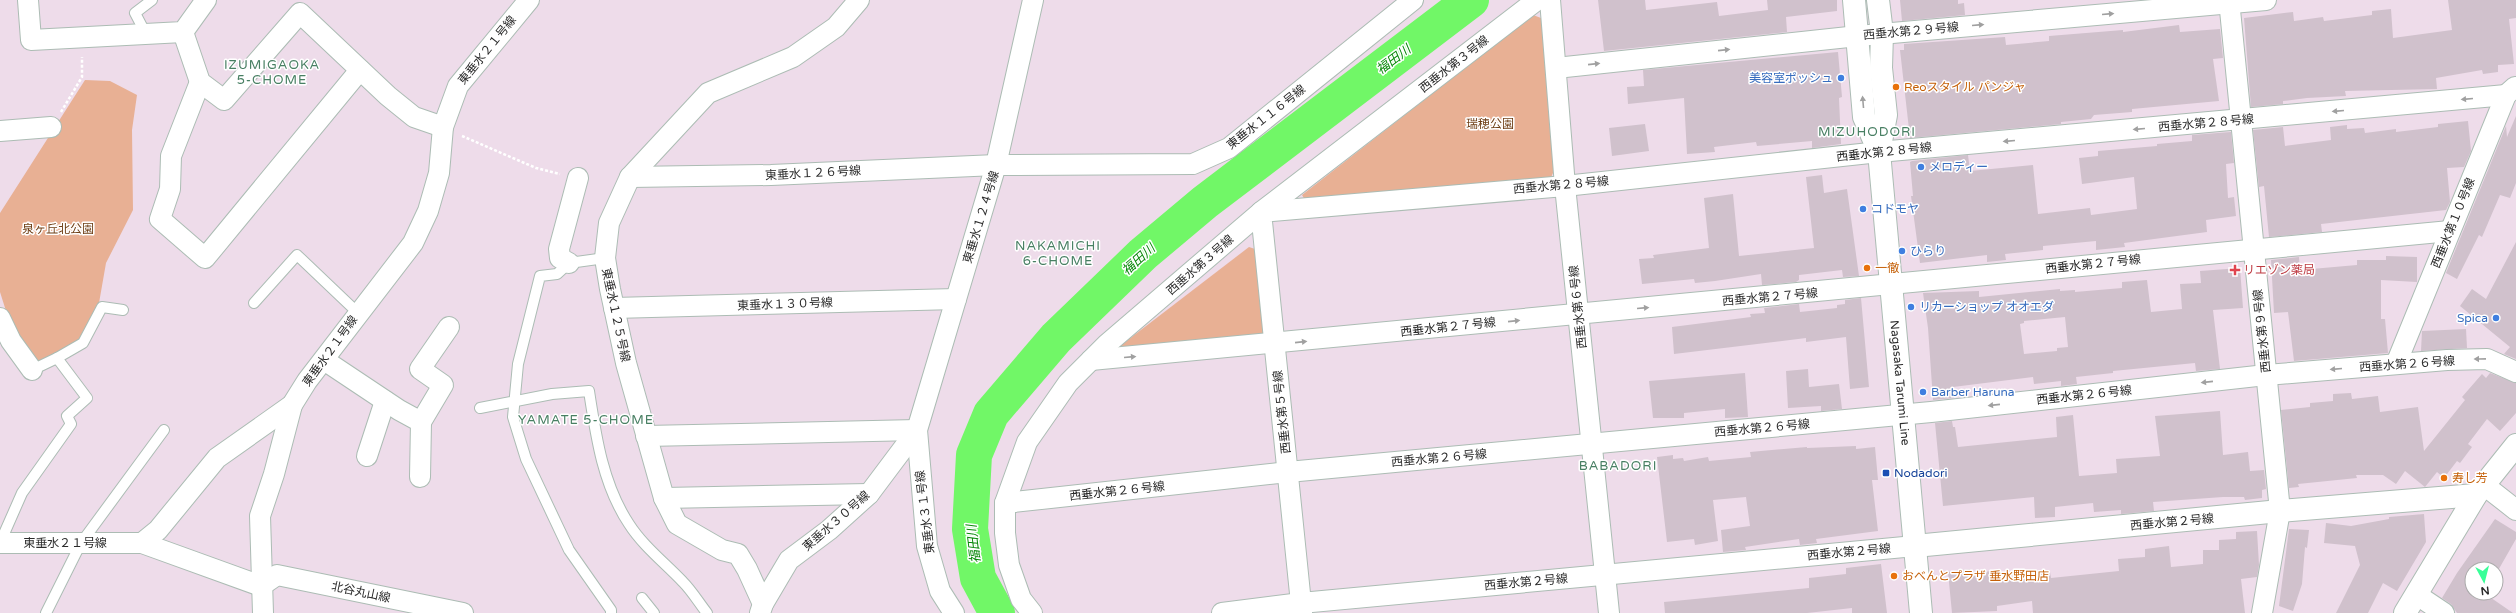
<svg xmlns="http://www.w3.org/2000/svg" width="2516" height="613" font-family="'Varela Round','Noto Sans JP',sans-serif">
  <rect width="100%" height="100%" fill="#eedcea"/>
  <g fill="#e8b094">
    <path d="M1533,15L1541,18L1555,168L1550,180L1305,200L1302,195Z"/>
    <path d="M85,80L110,81L137,95L132,130L133,210L106,263L99,303L78,341L37,363L12,330L0,292V213Z"/>
    <path d="M1249,247L1258,250L1266,328L1260,338L1122,353L1120,346Z"/>
  </g>
  <g fill="none" stroke-linecap="round" stroke-linejoin="round">
    <path stroke="#71f767" stroke-width="36" d="M997,613L978,578L970,529L974,455L991,414L1056,338L1143,254L1205,202L1471,0"/>
  </g>
  <g fill="#d0c1cc" fill-rule="evenodd">
    <path d="M1598,0H1645L1646,10L1717,2L1719,16L1768,10L1767,0H1837V11L1786,17L1787,32L1604,51Z"/>
    <path d="M1900,0H1958V4L1964,3L1965,15L1902,21Z"/>
    <path d="M2448,0H2516V18L2509,19L2514,64L2498,65V72L2483,74L2482,70L2436,78L2437,89L2345,91L2346,96L2307,98L2283,101V104L2251,107L2244,18L2293,12L2294,21L2323,17L2324,21L2372,15V11L2391,9L2393,38L2452,30Z"/>
    <path d="M2179,25L2180,32L2220,29L2223,58L2213,59L2219,101L2132,109V112L2094,115L2091,119L2061,122V124L1910,138L1900,50H1904V44L2005,37L2006,45L2049,41V36L2123,30V32Z"/>
    <path d="M1838,52L1842,97L1839,98L1841,144L1812,148V141L1757,146L1756,142L1714,147L1715,152L1687,154L1684,98L1628,104L1627,87L1644,86L1643,70Z"/>
    <path d="M2516,116V183L2510,198L2500,195L2482,237L2479,235L2457,279L2446,273L2506,126L2507,137Z"/>
    <path d="M2468,121L2471,151L2464,167L2447,168L2450,202L2446,210L2321,224L2322,232L2269,237L2264,186L2259,187L2253,130L2283,127L2285,146L2331,140L2330,127L2347,125V129L2364,128L2365,133L2396,129V132L2438,127V124Z"/>
    <path d="M1645,124L1649,151L1612,156L1609,128Z"/>
    <path d="M2231,132L2234,163L2226,164L2228,198L2234,197L2236,216L2206,220L2207,232L2124,243L2125,247L2096,250V241L2043,246V250L2005,254L2006,260L1987,262V255L1920,263L1911,196H1913L1910,162L1912,161L1968,155L1970,171L2033,165L2038,214L2090,208L2091,215L2137,209L2134,177L2082,184L2079,158L2098,156V151L2157,146V144L2192,141V135Z"/>
    <path d="M1822,175L1824,193L1847,189L1859,276L1843,277L1842,270L1799,275V280L1796,282L1762,285L1761,274L1715,281L1695,283L1694,279L1642,284L1639,259L1654,258L1653,255L1709,248L1704,198L1733,194L1739,256L1814,248L1806,177Z"/>
    <path d="M2516,242V359L2504,354L2510,347L2460,306L2472,289L2486,299Z"/>
    <path d="M2386,256L2417,257V282L2381,280V319H2385L2388,353L2294,361L2288,312L2274,313L2271,260L2299,257L2300,270L2357,265V260H2386Z"/>
    <path d="M2240,268L2243,308L2213,310L2220,369L2196,371L2195,363L2113,371V373L2076,377L2077,384L2061,386V381L2034,384L2033,377L1953,387L1954,398L1933,400L1928,328L1923,293L1979,291V297L2060,289V291L2075,290V292L2122,288V282L2147,280L2151,312L2182,309L2180,284L2201,283L2200,271ZM2065,317L2068,347L2057,348V351L2024,354L2020,324L2024,323V321Z"/>
    <path d="M1861,298L1869,387L1850,389L1846,337L1806,342V338L1674,354L1672,327L1751,317L1750,314L1765,313L1764,308L1799,304L1800,312L1837,308V305L1845,304V300Z"/>
    <path d="M2466,329L2467,348L2421,351L2422,331Z"/>
    <path d="M1808,369L1809,387L1839,384L1842,409L1821,411V406L1788,408L1786,371Z"/>
    <path d="M1745,373L1748,417L1725,418V409L1684,413V418H1653L1649,381Z"/>
    <path d="M2490,373L2516,383V413L2500,431L2487,419L2468,444L2472,447L2460,463L2457,461L2444,478L2437,472L2425,487L2405,471L2396,484L2383,475H2356L2357,478L2298,484L2299,487L2289,488L2281,410L2310,407V403L2333,401V394L2351,393L2352,399L2378,396L2380,412L2418,407L2424,451L2465,400L2462,397L2482,374L2486,378Z"/>
    <path d="M2220,411L2223,455L2248,452L2250,471L2264,470L2266,489L2262,490V498L2245,500L2244,497H2223L2153,502L2154,511L2121,514V510L2094,512L2093,503L2055,507V517L2035,518L2034,497L1943,506L1935,423L1952,421L1953,427H1955L1958,447L2057,437L2056,417L2073,415L2079,476L2117,473L2116,459L2160,456L2155,416Z"/>
    <path d="M1856,446V449L1875,447L1878,480H1872L1878,531L1816,539L1817,543L1800,545L1799,539L1745,547L1746,550L1723,552L1721,530L1750,526L1746,497L1713,500L1718,541L1695,545L1694,539L1667,542L1657,457L1673,455V459L1683,458L1684,461L1708,457L1709,461L1751,457L1750,452L1807,447V448Z"/>
    <path d="M2424,514L2426,542L2397,591L2383,583L2368,613H2336L2360,565L2355,546L2324,543L2326,523L2351,526L2389,519V517Z"/>
    <path d="M2495,519L2516,532V539L2496,574V569H2472V593H2484L2513,613H2457L2451,604L2442,598L2457,573Z"/>
    <path d="M2289,529L2309,530L2307,548L2305,547L2302,584L2293,611L2279,606Z"/>
    <path d="M2257,531L2259,565L2257,577L2241,579L2245,613H2033L2032,601L1997,606V611L1952,613L1948,572L1970,569L1971,573L1993,571L1994,579L2050,572L2051,578L2119,571L2118,559L2145,557V549L2169,546L2171,567L2203,564V550H2219V540L2236,539V532Z"/>
    <path d="M1881,564L1887,613H1852V608L1807,613H1665L1664,602L1809,588V578L1846,574V568Z"/>
  </g>
  <g fill="none" stroke-linecap="round" stroke-linejoin="round">
    <g stroke="#acbcb4" stroke-width="12">
      <g id="service">
        <path d="M146,34L135,13L152,0"/>
        <path d="M605,258L569,263L557,274L540,276L518,364L513,417L526,459L569,550L611,610V613"/>
        <path d="M254,303L297,255L358,313"/>
        <path d="M57,358L83,343L102,307L123,310"/>
        <path d="M480,408L552,394L589,391C596,437 603,485 629,524C643,546 665,563 683,582C692,591 699,603 707,613"/>
        <path d="M0,543L22,493L71,424L67,416L87,398L57,358L32,370"/>
        <path d="M642,598L654,613"/>
        <path d="M46,613L81,543L164,430"/>
      </g>
    </g>
    <g stroke="#acbcb4" stroke-width="22">
      <g id="minor">
        <path d="M28,0L31,40L183,32L206,0"/>
        <path d="M1550,0L1565,186L1609,613"/>
        <path d="M2229,0L2280,511L2262,613"/>
        <path d="M183,32L200,82L224,100L300,13L388,96L414,117L443,127"/>
        <path d="M1556,68L1858,36L2266,0"/>
        <path d="M200,82L171,156L170,189L160,219L205,258L360,70"/>
        <path d="M0,131L51,127"/>
        <path d="M630,177L771,175L996,165L1193,164L1229,148L1413,0"/>
        <path d="M569,263L560,258L559,249L578,178"/>
        <path d="M614,308L956,299"/>
        <path d="M0,318L11,341L32,370"/>
        <path d="M324,360L399,410L421,422L420,477"/>
        <path d="M1091,360L2450,231"/>
        <path d="M2396,364L2506,95L2515,87"/>
        <path d="M421,422L443,385L420,369L449,327"/>
        <path d="M646,436L917,430"/>
        <path d="M367,456L385,401"/>
        <path d="M2484,485L2516,510"/>
        <path d="M664,498L869,494"/>
        <path d="M1005,503L1288,472L1931,412L2266,375L2447,360L2487,359L2516,372"/>
        <path d="M0,543H142L158,530L217,458L292,405L307,381L413,243L428,211L439,173L443,127L458,86L529,0"/>
        <path d="M142,543L261,586L277,575L463,613"/>
        <path d="M2417,595L2444,613"/>
        <path d="M763,604L747,569L738,554L722,550L677,524L664,498L626,363L610,289L605,258L609,223L630,177L708,93L793,57L836,27L859,0"/>
        <path d="M263,613L260,516L274,474L292,405"/>
        <path d="M760,613L763,604L789,560L829,530L869,494L917,430"/>
        <path d="M954,613L940,591L927,546L917,430L996,165L1033,0"/>
        <path d="M1032,613L1021,599L1009,565L1005,533V503L1027,442L1068,383L1107,344L1261,212L1537,0"/>
        <path d="M1222,613L1301,603L1915,546"/>
        <path d="M1302,613L1261,212L1565,186L1879,152L2506,95"/>
      </g>
    </g>
    <g stroke="#acbcb4" stroke-width="24">
      <path id="tertiary" d="M1915,546L2280,511L2476,495"/>
    </g>
    <g stroke="#acbcb4" stroke-width="24">
      <g id="secondary">
        <path d="M1854,0L1864,117L1879,152"/>
        <path id="s1" d="M1878,0L1882,33L1881,68L1886,115L1879,152L1921,613"/>
        <path d="M2405,613L2476,495L2516,445"/>
      </g>
    </g>
    <g stroke="#fff" stroke-width="2.5" stroke-dasharray="3 2" stroke-linecap="butt">
      <path d="M61,112L82,77V57"/>
      <path d="M462,136L536,168L560,174"/>
    </g>
    <use href="#service" stroke="#fff" stroke-width="10"/>
    <use href="#minor" stroke="#fff" stroke-width="20"/>
    <use href="#tertiary" stroke="#fff" stroke-width="22"/>
    <use href="#secondary" stroke="#fff" stroke-width="22"/>
  </g>
  <defs><path id="oneway-solid" d="M-6-.8H1V-3.2L6.5 0L1 3.2V.8H-6Z"/></defs>
  <g fill="#a0a0a0">
    <use href="#oneway-solid" transform="translate(2108 14) rotate(-5)"/>
    <use href="#oneway-solid" transform="translate(1978 25) rotate(-5)"/>
    <use href="#oneway-solid" transform="translate(1724 50) rotate(-6)"/>
    <use href="#oneway-solid" transform="translate(1594 64) rotate(-6)"/>
    <use href="#oneway-solid" transform="translate(2467 99) rotate(175)"/>
    <use href="#oneway-solid" transform="translate(1863 102) rotate(-95)"/>
    <use href="#oneway-solid" transform="translate(2338 111) rotate(175)"/>
    <use href="#oneway-solid" transform="translate(2139 129) rotate(175)"/>
    <use href="#oneway-solid" transform="translate(2009 141) rotate(175)"/>
    <use href="#oneway-solid" transform="translate(1643 308) rotate(-5)"/>
    <use href="#oneway-solid" transform="translate(1514 321) rotate(-6)"/>
    <use href="#oneway-solid" transform="translate(1301 342) rotate(-6)"/>
    <use href="#oneway-solid" transform="translate(1130 357) rotate(-5)"/>
    <use href="#oneway-solid" transform="translate(2480 359) rotate(179)"/>
    <use href="#oneway-solid" transform="translate(2336 369) rotate(175)"/>
    <use href="#oneway-solid" transform="translate(2207 382) rotate(174)"/>
    <use href="#oneway-solid" transform="translate(1994 405) rotate(174)"/>
  </g>
  <g fill="#3f7fe0" stroke="#fff" stroke-width="1.5">
    <circle cx="1841" cy="78" r="4"/>
    <circle cx="1921" cy="167" r="4"/>
    <circle cx="1863" cy="209" r="4"/>
    <circle cx="1902" cy="251" r="4"/>
    <circle cx="1911" cy="307" r="4"/>
    <circle cx="2496" cy="318" r="4"/>
    <circle cx="1923" cy="392" r="4"/>
  </g>
  <g fill="#e8710a" stroke="#fff" stroke-width="1.5">
    <circle cx="1896" cy="87" r="4"/>
    <circle cx="1867" cy="268" r="4"/>
    <circle cx="2444" cy="478" r="4"/>
    <circle cx="1894" cy="576" r="4"/>
  </g>
  <path fill="#e0444e" stroke="#fff" stroke-width="1.5" d="M2233 264h4v4h4v4h-4v4h-4v-4h-4v-4h4z"/>
  <rect fill="#1a4fb4" stroke="#fff" stroke-width="1.5" x="1882" y="469" width="8" height="8" rx="2"/>
  <g text-anchor="middle" stroke-width="3" stroke-linejoin="round" paint-order="stroke">
    <g font-size="12" fill="#2b2b2b" stroke="#fff">
      <text transform="translate(1911 31) rotate(-5)" y="4">西垂水第２９号線</text>
      <text transform="translate(487 50) rotate(-51)" y="4">東垂水２１号線</text>
      <text transform="translate(1454 64) rotate(-38)" y="4">西垂水第３号線</text>
      <text transform="translate(1266 117) rotate(-38)" y="4">東垂水１１６号線</text>
      <text transform="translate(2206 123) rotate(-5)" y="4">西垂水第２８号線</text>
      <text transform="translate(1884 152) rotate(-6)" y="4">西垂水第２８号線</text>
      <text transform="translate(813 173) rotate(-3)" y="4">東垂水１２６号線</text>
      <text transform="translate(1561 185) rotate(-5)" y="4">西垂水第２８号線</text>
      <text transform="translate(981 217) rotate(-73)" y="4">東垂水１２４号線</text>
      <text transform="translate(2453 223) rotate(-68)" y="4">西垂水第１０号線</text>
      <text transform="translate(2093 264) rotate(-6)" y="4">西垂水第２７号線</text>
      <text transform="translate(1200 265) rotate(-41)" y="4">西垂水第３号線</text>
      <text transform="translate(1770 297) rotate(-5)" y="4">西垂水第２７号線</text>
      <text transform="translate(785 304) rotate(-2)" y="4">東垂水１３０号線</text>
      <text transform="translate(1578 307) rotate(-96)" y="4">西垂水第６号線</text>
      <text transform="translate(616 315) rotate(78)" y="4">東垂水１２５号線</text>
      <text transform="translate(1448 327) rotate(-6)" y="4">西垂水第２７号線</text>
      <text transform="translate(2262 331) rotate(-96)" y="4">西垂水第９号線</text>
      <text transform="translate(330 351) rotate(-54)" y="4">東垂水２１号線</text>
      <text transform="translate(2407 364) rotate(-4)" y="4">西垂水第２６号線</text>
      <text dy="4" stroke="none"><textPath href="#s1" startOffset="385">Nagasaka Tarumi Line</textPath></text>
      <text transform="translate(2084 395) rotate(-6)" y="4">西垂水第２６号線</text>
      <text transform="translate(1282 412) rotate(-96)" y="4">西垂水第５号線</text>
      <text transform="translate(1762 428) rotate(-5)" y="4">西垂水第２６号線</text>
      <text transform="translate(1439 458) rotate(-5)" y="4">西垂水第２６号線</text>
      <text transform="translate(1117 491) rotate(-6)" y="4">西垂水第２６号線</text>
      <text transform="translate(925 512) rotate(-97)" y="4">東垂水３１号線</text>
      <text transform="translate(836 521) rotate(-41)" y="4">東垂水３０号線</text>
      <text transform="translate(2172 522) rotate(-5)" y="4">西垂水第２号線</text>
      <text x="65" y="547">東垂水２１号線</text>
      <text transform="translate(1849 552) rotate(-5)" y="4">西垂水第２号線</text>
      <text transform="translate(1526 582) rotate(-5)" y="4">西垂水第２号線</text>
      <text transform="translate(361 592) rotate(12)" y="4">北谷丸山線</text>
    </g>
    <g font-size="12" fill="#366cbe" stroke="#fff" text-anchor="start">
      <text x="1833" y="82" text-anchor="end">美容室ポッシュ</text>
      <text x="1929" y="171">メロディー</text>
      <text x="1871" y="213">コドモヤ</text>
      <text x="1910" y="255">ひらり</text>
      <text x="1919" y="311">リカーショップ オオエダ</text>
      <text x="2488" y="322" text-anchor="end">Spica</text>
      <text x="1931" y="396">Barber Haruna</text>
    </g>
    <g font-size="12" fill="#c56008" stroke="#fff" text-anchor="start">
      <text x="1904" y="91">Reoスタイル パンジャ</text>
      <text x="1875" y="272">一徹</text>
      <text x="2452" y="482">寿し芳</text>
      <text x="1902" y="580">おべんとプラザ 垂水野田店</text>
    </g>
    <g font-size="12" fill="#6e3e15" stroke="#fff">
      <text x="1490" y="128">瑞穂公園</text>
      <text x="58" y="233">泉ヶ丘北公園</text>
    </g>
    <g font-size="12" fill="#be3a42" stroke="#fff" text-anchor="start">
      <text x="2243" y="274">リエゾン薬局</text>
    </g>
    <g font-size="12" fill="#164399" stroke="#fff" text-anchor="start">
      <text x="1894" y="477">Nodadori</text>
    </g>
    <g font-size="13" font-style="italic" fill="#078808" stroke="#fff">
      <text transform="translate(1393 59) rotate(-37)" y="5">福田川</text>
      <text transform="translate(1138 259) rotate(-42)" y="5">福田川</text>
      <text transform="translate(973 544) rotate(-97)" y="5">福田川</text>
    </g>
    <g font-size="13" letter-spacing="1" fill="#487f63" stroke="#fff">
      <text x="272" y="69">IZUMIGAOKA<tspan x="272" dy="15">5-CHOME</tspan></text>
      <text x="1867" y="136">MIZUHODORI</text>
      <text x="1058" y="250">NAKAMICHI<tspan x="1058" dy="15">6-CHOME</tspan></text>
      <text x="586" y="424">YAMATE 5-CHOME</text>
      <text x="1618" y="470">BABADORI</text>
    </g>
  </g>
  <g transform="translate(2484 581) rotate(173)"><circle r="19" fill="#ffffff" stroke="#aaaaaa"/>
  <path d="M0-3L7 15L0 10L-7 15Z" fill="#38ff98"/>
  <text y="-6" font-size="11" font-weight="bold" text-anchor="middle" fill="#2b2b2b">N</text>
  </g>
</svg>
